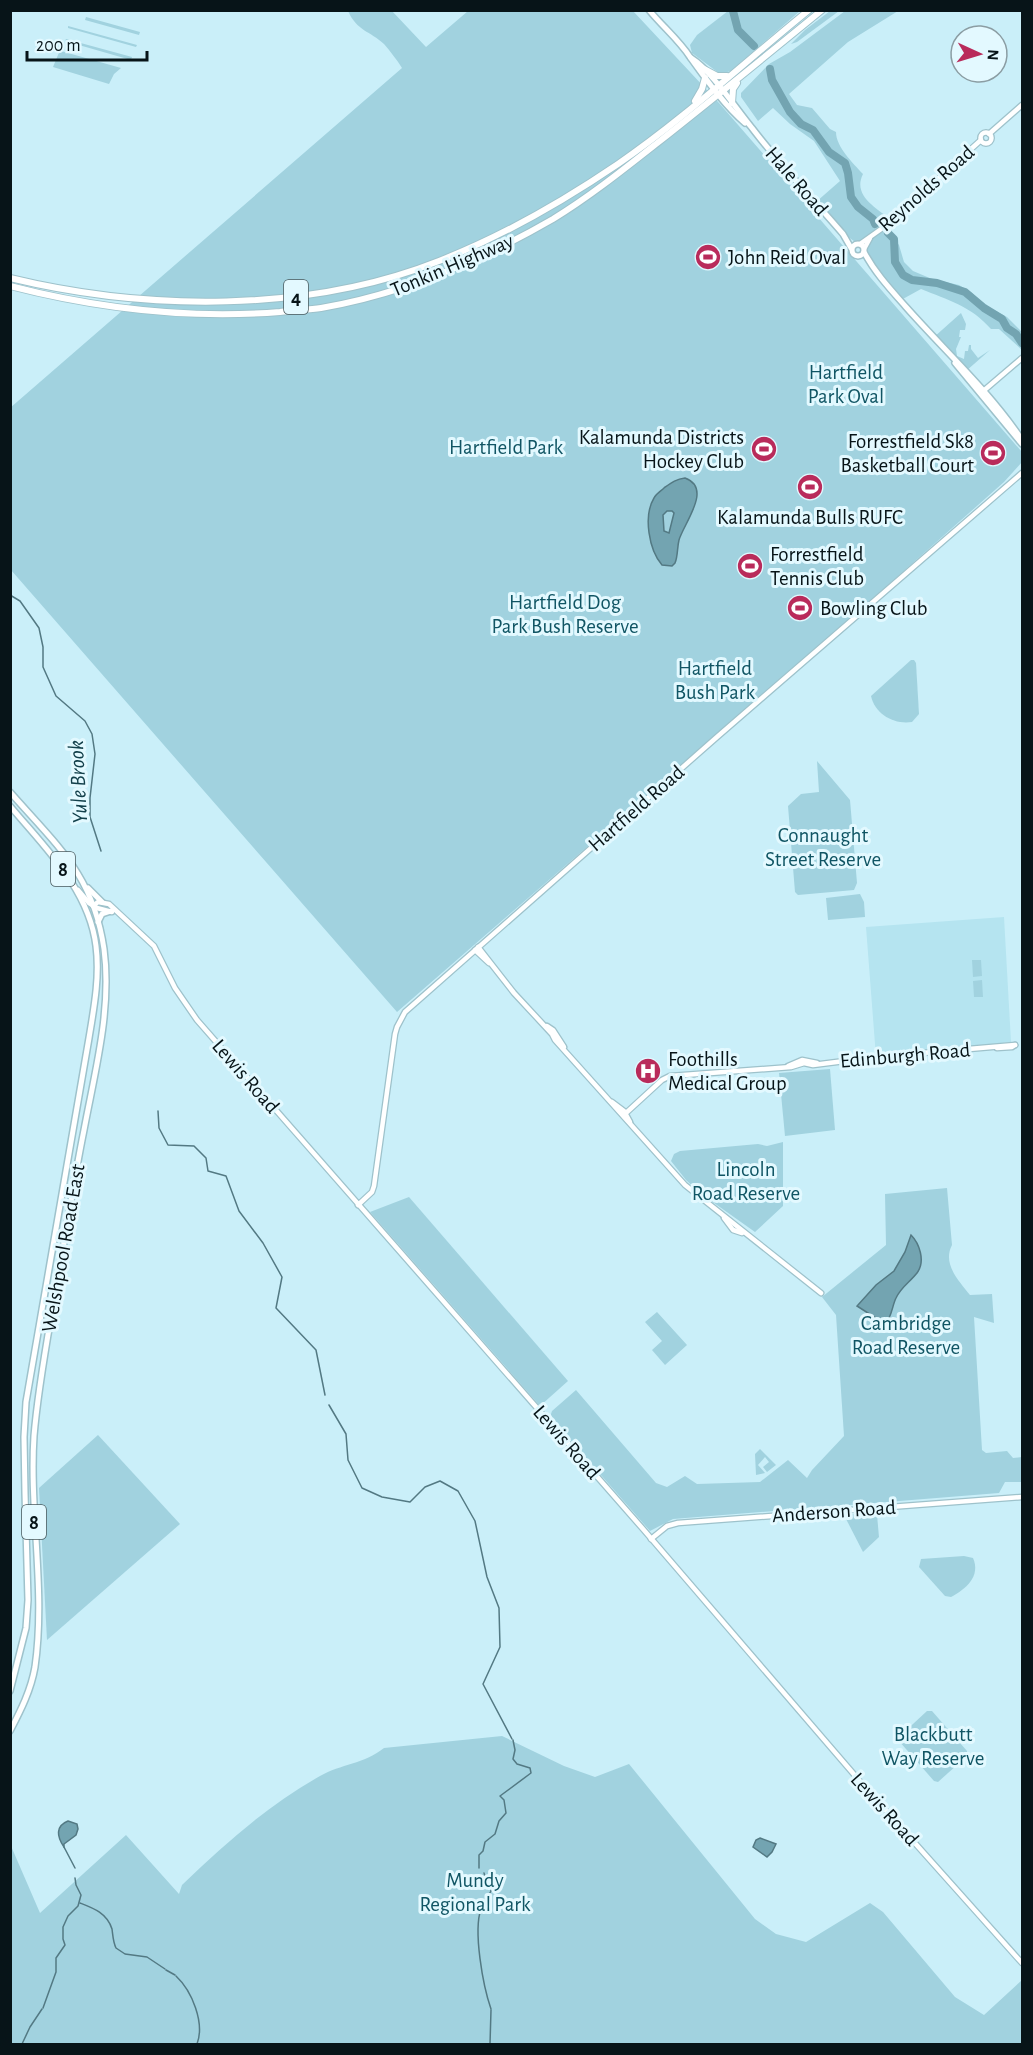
<svg xmlns="http://www.w3.org/2000/svg" width="1033" height="2055" font-family="'Alegreya Sans',sans-serif">
  <rect width="100%" height="100%" fill="#caeff9"/>
  <path fill="#b5e4f0" d="M1004,917L1011,1042L876,1057L866,927Z"/>
  <g fill="#a1d2df">
    <path d="M348,11H392L426,47L468,11H633L719,103L1022,452V462L1004,482L861,609L397,1012L11,570L10,408L402,68C397,60 390,51 384,44C370,31 357,31 348,11Z"/>
    <path d="M728,11H800L731,71L720,74L692,53L690,45L697,35Z"/>
    <path d="M830,11H839L797,42L791,44L805,30Z"/>
    <path d="M845,11H898L848,42L789,94L797,105L812,108L830,129L836,132C836,147 853,163 863,174C852,196 877,208 891,220L884,227L899,245L904,262L913,271L932,279L959,285L972,293L981,303L1007,317L1022,332V350L999,329H991C971,306 948,300 921,289L901,300L880,277L862,246C843,236 830,219 816,202L840,181L814,141L790,124L773,108L758,121L741,97V93L769,64L790,52Z"/>
    <path d="M86,17L140,32L139,35L85,20Z"/>
    <path d="M68,26L137,45L136,47L68,28Z"/>
    <path d="M66,39L132,57L131,60L65,41Z"/>
    <path d="M60,50L61,51L121,68L114,74L109,84L53,67Z"/>
    <path d="M961,313L966,324L965,330H960L959,337H961L956,349L957,356L964,359L965,351H968L969,345H971V349L978,358L990,350L966,371L933,338Z"/>
    <path d="M911,660H914L916,663L919,714L912,722C894,725 875,714 871,696Z"/>
    <path d="M817,761L850,800L857,883L854,890L798,895L795,892L788,806L801,794L819,792Z"/>
    <path d="M860,894L864,902L865,917L828,920L826,898Z"/>
    <path d="M972,960H981L982,976L973,977Z"/>
    <path d="M982,980L983,997H974L973,981Z"/>
    <path d="M830,1069L835,1130L785,1136L779,1073Z"/>
    <path d="M783,1142V1206L755,1232L700,1193L686,1180L671,1161L674,1154L680,1151L758,1144L767,1146Z"/>
    <path d="M947,1188L952,1245C942,1264 959,1281 970,1295L992,1294L994,1323L974,1317L982,1450L986,1453L1007,1451L1013,1458L1022,1457V1482H1005L999,1493L673,1519L650,1531L550,1417L552,1411L576,1390L656,1483L667,1487L685,1476L697,1484L760,1482L788,1460L807,1478L812,1470L844,1436L836,1315L822,1297L886,1245L885,1194Z"/>
    <path d="M409,1197L568,1381L540,1406L370,1212Z"/>
    <path d="M657,1312L687,1345L665,1365L652,1350L662,1341L645,1322Z"/>
    <path d="M98,1435L180,1524L47,1640L39,1488Z"/>
    <path d="M760,1449L776,1465L767,1472L763,1467L769,1462L765,1457L758,1465L765,1473L756,1475L755,1454Z"/>
    <path d="M875,1512L877,1515L879,1537L863,1552L844,1515Z"/>
    <path d="M964,1556L973,1558C981,1576 966,1589 951,1597L945,1596L919,1567L921,1559Z"/>
    <path d="M927,1711H932L967,1751V1756L938,1782L934,1781L899,1741V1737Z"/>
    <path d="M502,1736L564,1766L595,1777L629,1764L755,1919L776,1934L806,1942L870,1903L883,1912L955,1997L984,2015L1022,1980V2044H11V1846L40,1913L126,1835L179,1894L182,1885C226,1843 267,1806 320,1776C341,1764 364,1764 384,1748Z"/>
  </g>
  <g fill="#73a4b1" stroke="#537983" stroke-width="1.5" fill-rule="evenodd">
    <path d="M685,478C713,488 684,523 679,540C677,548 678,556 675,563L672,566L662,565C649,550 643,516 654,498C656,494 661,491 664,488C671,483 676,479 685,478ZM667,511H672L674,513L669,533L664,531L663,515Z"/>
    <path d="M911,1235C919,1243 926,1261 917,1273C910,1282 901,1287 896,1298C892,1306 892,1317 885,1324L857,1306L876,1285L894,1271L905,1252Z"/>
    <path d="M68,1821L77,1824L78,1829L76,1835L64,1844V1847C57,1837 55,1826 68,1821Z"/>
    <path d="M760,1838L776,1844L772,1852L767,1857L753,1847L756,1840Z"/>
  </g>
  <g fill="none" stroke-linecap="round" stroke-linejoin="round">
    <g stroke="#537983" stroke-width="1.5">
      <path d="M10,595L20,601L39,628L43,647V667L56,696L85,721L92,734L95,754L90,798V817L101,851"/>
      <path d="M158,1111L159,1128L168,1145L194,1146L206,1158L208,1171L226,1176L239,1211L263,1243L282,1277L276,1308L316,1350L325,1395"/>
      <path d="M329,1405L346,1434L348,1460L362,1488L382,1497L410,1502L425,1487L440,1481L458,1491L475,1521L487,1577L499,1608L500,1647L483,1684L512,1739"/>
      <path d="M64,1847L75,1868"/>
      <path d="M479,1868V1855L483,1851L485,1842L495,1834L499,1821L506,1813L504,1800L500,1796L531,1773L530,1768L517,1764L513,1759L515,1750L513,1740"/>
      <path d="M80,1903C93,1908 107,1913 112,1929C113,1936 113,1942 116,1948L125,1954L147,1957L165,1969"/>
      <path d="M482,1907L491,1891C491,1883 485,1880 484,1873"/>
      <path d="M481,1909C473,1931 483,1986 491,2009"/>
      <path d="M166,1970L175,1975"/>
      <path d="M176,1976C192,1991 205,2023 197,2044"/>
      <path d="M43,2008L56,1972V1958L65,1945L63,1939V1927L68,1916L78,1906L81,1895L76,1885L75,1878"/>
      <path d="M22,2044L30,2027L42,2009"/>
      <path d="M490,2044L491,2010"/>
    </g>
    <g stroke="#73a4b1" stroke-width="8">
      <path d="M733,11L738,30L754,46"/>
      <path d="M770,69L772,80L790,112L801,124L813,130L829,152L845,163L848,173L851,197L858,207L873,219L875,224"/>
      <path d="M888,233L894,239L895,262L903,275L912,280L937,283L965,292L984,308L1002,319L1007,328L1016,334L1022,343"/>
    </g>
    <g stroke="#9ec2cb" stroke-width="7">
      <g id="minor">
        <circle cx="986" cy="138" r="5.5"/>
        <path d="M989,134L1022,105"/>
        <path d="M860,244L884,227L981,140"/>
        <path d="M864,249L870,238"/>
        <path d="M981,393L1022,358"/>
        <path d="M78,890L89,903L97,908L112,912"/>
        <path d="M93,906L98,902L109,904L154,946L175,988L197,1020L643,1529L864,1786L1022,1963"/>
        <path d="M478,947L514,993L552,1034L555,1040L685,1185L821,1293"/>
        <path d="M475,950L489,963"/>
        <path d="M547,1026L553,1030L564,1047"/>
        <path d="M997,1048L1012,1047L1015,1045"/>
        <path d="M788,1066L802,1060L817,1063"/>
        <path d="M612,1102L624,1111L630,1122"/>
        <path d="M622,1114L626,1113L662,1080L670,1076L791,1067L804,1063L813,1065L876,1057L1015,1045"/>
        <path d="M358,1205L372,1192L374,1186L395,1034L397,1027L405,1012L717,737L1022,473"/>
        <path d="M724,1218L733,1230L742,1233"/>
        <path d="M651,1539L667,1526L678,1523L1022,1497"/>
      </g>
    </g>
    <g stroke="#9ec2cb" stroke-width="8">
      <g id="major">
        <path d="M649,10C662,26 679,40 690,57C706,79 724,105 745,123"/>
        <path d="M691,58C712,71 736,109 752,128C780,165 813,199 843,234L851,248"/>
        <circle cx="858" cy="250" r="6"/>
        <path d="M864,252C875,273 891,290 906,307C945,351 989,391 1022,440"/>
        <path d="M955,363L1022,444"/>
        <path d="M10,792C57,846 93,874 104,949C112,1009 95,1071 84,1130C73,1184 65,1240 55,1294C47,1341 38,1388 34,1436C29,1512 46,1590 35,1667C31,1690 21,1710 10,1731"/>
        <path d="M10,806C45,848 89,889 96,946C100,976 94,1008 89,1038L26,1402L24,1437L25,1493L28,1600L26,1628L10,1691"/>
        <path d="M88,888L102,902"/>
        <path d="M98,922L102,914L111,911"/>
      </g>
    </g>
    <g stroke="#9ec2cb" stroke-width="8">
      <g id="highway">
        <path d="M702,68L717,76H727"/>
        <path d="M695,101L702,89L705,78"/>
        <path d="M732,103L733,89L737,83"/>
        <path d="M10,278C146,311 308,313 439,261C503,236 562,202 618,164C685,118 746,61 809,10"/>
        <path d="M10,286C99,309 190,319 280,312C294,310 308,310 321,308C403,294 482,260 553,219C589,197 623,170 656,144C712,100 767,55 822,10"/>
      </g>
    </g>
    <use href="#minor" stroke="#fff" stroke-width="4.5"/>
    <use href="#major" stroke="#fff" stroke-width="5"/>
    <use href="#highway" stroke="#fff" stroke-width="6"/>
  </g>
  <defs>
    <g id="stadium-disc" transform="scale(1.35)"><circle r="9.5" fill="#b92b5b" stroke="#e3f9ff"/><path d="M0-5a6.5 5 0 1 0 0 10a6.5 5 0 1 0 0-10ZM-3.5-1.8h7v3.6h-7Z" fill="#fff"/></g>
    <g id="hospital-disc" transform="scale(1.35)"><circle r="9.5" fill="#b92b5b" stroke="#e3f9ff"/><path d="M-5-5h3v3.5h4V-5h3V5h-3V1.5h-4V5h-3Z" fill="#fff"/></g>
  </defs>
  <g fill-rule="evenodd">
    <use href="#stadium-disc" x="708" y="257"/>
    <use href="#stadium-disc" x="764" y="449"/>
    <use href="#stadium-disc" x="993" y="453"/>
    <use href="#stadium-disc" x="810" y="487"/>
    <use href="#stadium-disc" x="750" y="566"/>
    <use href="#stadium-disc" x="800" y="608"/>
    <use href="#hospital-disc" x="648" y="1071"/>
  </g>
  <g text-anchor="middle" stroke-width="6" stroke-linejoin="round" paint-order="stroke">
    <g fill="#e3f9ff" stroke="#49595d" stroke-width="1.5">
      <rect x="284" y="280" width="24" height="34" rx="4.5"/>
      <rect x="51" y="852" width="24" height="34" rx="4.5"/>
      <rect x="22" y="1505" width="24" height="34" rx="4.5"/>
    </g>
    <g font-size="20" font-weight="bold" fill="#071418">
      <text x="296" y="304">4</text>
      <text x="63" y="876">8</text>
      <text x="34" y="1529">8</text>
    </g>
    <g font-size="21" fill="#071418" stroke="#e3f9ff">
      <text transform="translate(797 181) rotate(49)" y="7">Hale Road</text>
      <text transform="translate(926 188) rotate(-41)" y="7">Reynolds Road</text>
      <text transform="translate(452 265) rotate(-23)" y="7">Tonkin Highway</text>
      <text transform="translate(636 808) rotate(-41)" y="7">Hartfield Road</text>
      <text transform="translate(905 1055) rotate(-5)" y="7">Edinburgh Road</text>
      <text transform="translate(246 1076) rotate(49)" y="7">Lewis Road</text>
      <text transform="translate(63 1248) rotate(-80)" y="7">Welshpool Road East</text>
      <text transform="translate(567 1442) rotate(49)" y="7">Lewis Road</text>
      <text transform="translate(834 1511) rotate(-4)" y="7">Anderson Road</text>
      <text transform="translate(885 1809) rotate(48)" y="7">Lewis Road</text>
    </g>
    <g font-size="21" fill="#071418" stroke="#e3f9ff" text-anchor="start">
      <text x="728" y="264">John Reid Oval</text>
      <text x="744" y="444" text-anchor="end">Kalamunda Districts<tspan x="744" dy="24">Hockey Club</tspan></text>
      <text x="974" y="448" text-anchor="end">Forrestfield Sk8<tspan x="974" dy="24">Basketball Court</tspan></text>
      <text x="810" y="524" text-anchor="middle">Kalamunda Bulls RUFC</text>
      <text x="770" y="561">Forrestfield<tspan x="770" dy="24">Tennis Club</tspan></text>
      <text x="820" y="615">Bowling Club</text>
      <text x="668" y="1066">Foothills<tspan x="668" dy="24">Medical Group</tspan></text>
    </g>
    <g font-size="21" fill="#105564" stroke="#e3f9ff">
      <text x="846" y="379">Hartfield<tspan x="846" dy="24">Park Oval</tspan></text>
      <text x="506" y="454">Hartfield Park</text>
      <text x="565" y="609">Hartfield Dog<tspan x="565" dy="24">Park Bush Reserve</tspan></text>
      <text x="715" y="675">Hartfield<tspan x="715" dy="24">Bush Park</tspan></text>
      <text x="823" y="842">Connaught<tspan x="823" dy="24">Street Reserve</tspan></text>
      <text x="746" y="1176">Lincoln<tspan x="746" dy="24">Road Reserve</tspan></text>
      <text x="906" y="1330">Cambridge<tspan x="906" dy="24">Road Reserve</tspan></text>
      <text x="933" y="1741">Blackbutt<tspan x="933" dy="24">Way Reserve</tspan></text>
      <text x="475" y="1887">Mundy<tspan x="475" dy="24">Regional Park</tspan></text>
    </g>
    <g font-size="22" font-style="italic" fill="#13404b" stroke="#e3f9ff">
      <text transform="translate(77 782) rotate(-93)" y="8">Yule Brook</text>
    </g>
  </g>
  <rect width="1033" height="2055" fill="none" stroke="#071418" stroke-width="24"/>
  <g transform="translate(979 54) rotate(94)"><circle r="28" fill="#e3f9ff" stroke="#8b9da3" stroke-width="1.5"/>
  <path d="M0-4.5L10 22L0 15L-10 22Z" fill="#b92b5b"/>
  <text y="-9" font-size="16" font-weight="bold" text-anchor="middle" fill="#071418">N</text>
  </g>
  <path d="M27 51v9h120v-9" fill="none" stroke="#071418" stroke-width="3"/>
  <text x="36" y="51" font-size="18" fill="#071418" stroke="#e3f9ff" stroke-width="4.5" paint-order="stroke">200 m</text>
</svg>
